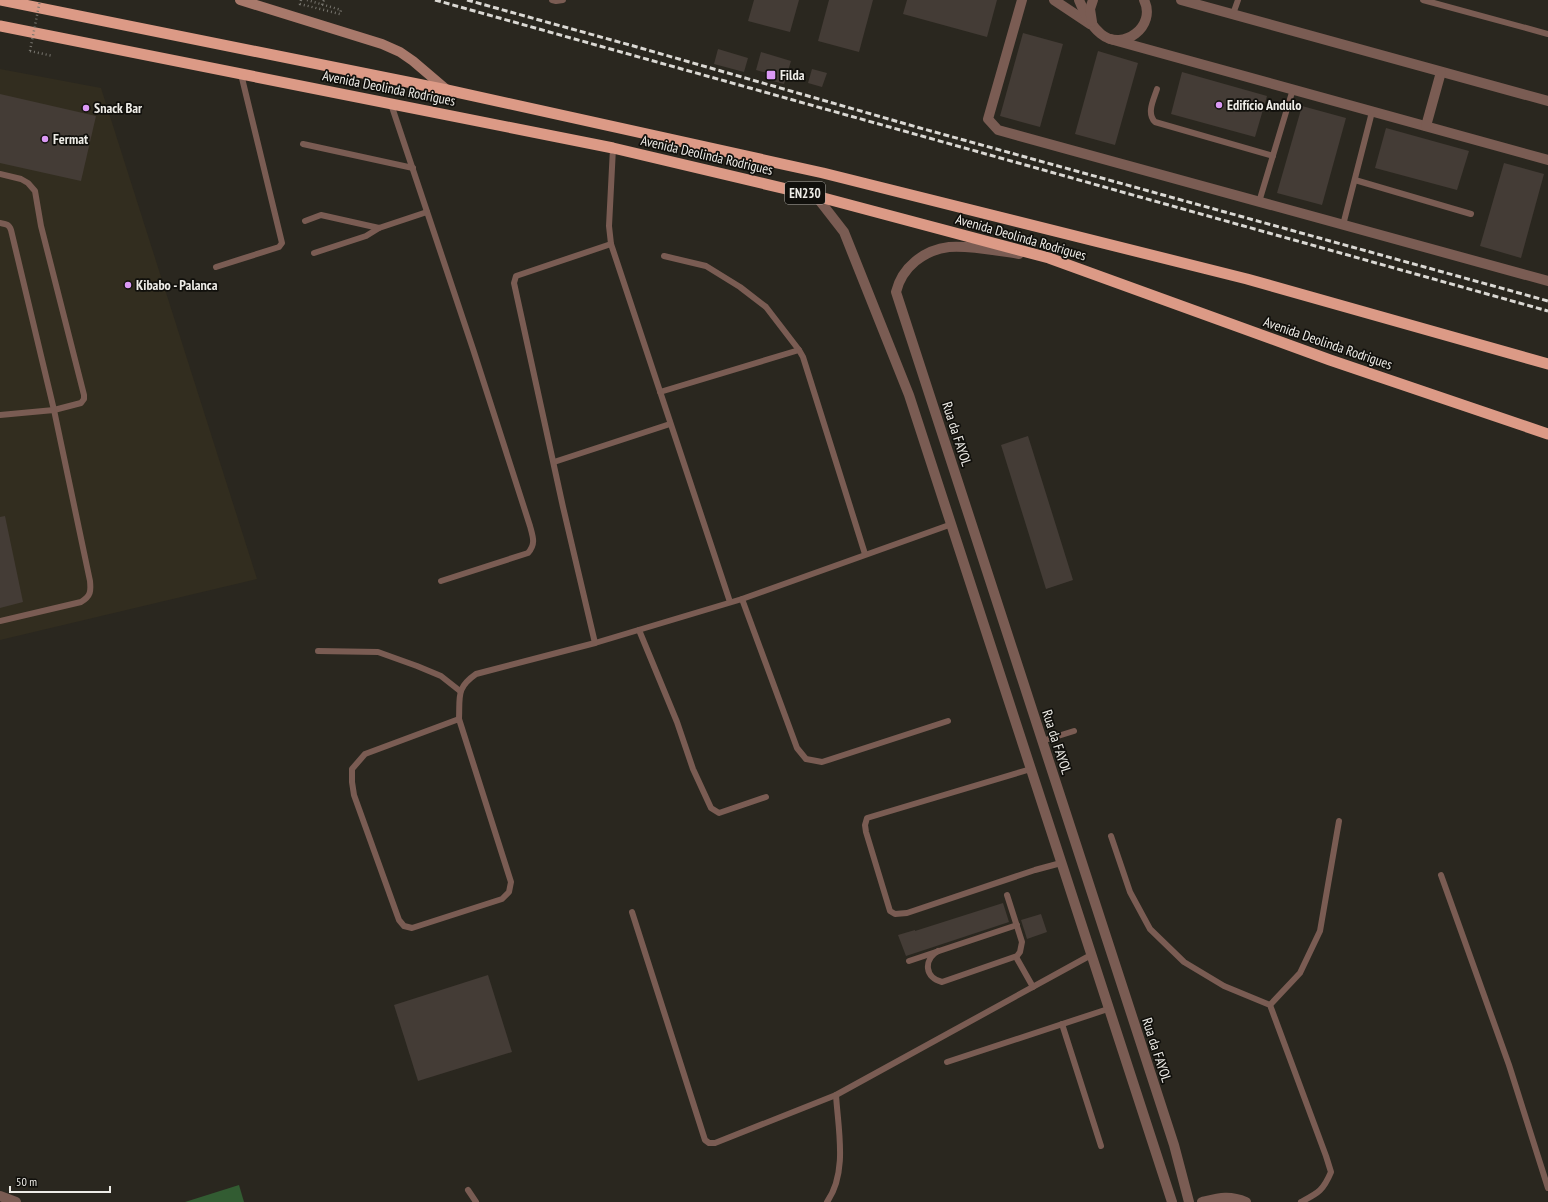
<svg xmlns="http://www.w3.org/2000/svg" width="1548" height="1202" font-family="'PT Sans Narrow',sans-serif">
  <rect width="100%" height="100%" fill="#2a271f"/>
  <path fill="#322d1f" d="M0,69L101,88L257,579L0,640Z"/>
  <path fill="#325c32" d="M239,1185L244,1202H185Z"/>
  <g fill="#443c36">
    <path d="M754,0H799L790,32L748,21Z"/>
    <path d="M829,0H873L859,52L818,41Z"/>
    <path d="M907,0H997L987,37L903,14Z"/>
    <path d="M1023,33L1063,44L1040,127L1000,116Z"/>
    <path d="M718,49L748,58L744,72L714,64Z"/>
    <path d="M1098,51L1138,63L1115,145L1075,134Z"/>
    <path d="M761,52L791,61L784,84L769,80L771,74L756,70Z"/>
    <path d="M812,69L827,73L822,87L808,83Z"/>
    <path d="M1182,72L1267,96L1255,137L1171,114Z"/>
    <path d="M0,94L96,116L81,181L0,163Z"/>
    <path d="M1302,106L1346,118L1322,205L1277,193Z"/>
    <path d="M1386,128L1469,151L1457,190L1375,168Z"/>
    <path d="M1504,163L1544,174L1521,258L1480,246Z"/>
    <path d="M1028,436L1073,580L1046,589L1001,445Z"/>
    <path d="M5,516L23,602L0,608V517Z"/>
    <path d="M1003,903L1009,922L906,956L898,935L915,930V931Z"/>
    <path d="M1041,914L1047,932L1027,939L1021,920Z"/>
    <path d="M488,975L512,1052L418,1081L394,1005Z"/>
  </g>
  <g fill="none" stroke-linecap="round" stroke-linejoin="round">
    <g stroke="#78766f" stroke-width="2.5" stroke-dasharray="1 3" stroke-linecap="butt">
      <path d="M301,0L300,4L340,14L341,10L307,0"/>
      <path d="M323,0H324"/>
      <path d="M30,51L53,56"/>
    </g>
    <g stroke="#7a5c53" stroke-width="6">
      <path d="M552,0L556,1L563,0"/>
      <path d="M1423,0L1548,34"/>
      <path d="M1233,14L1238,0"/>
      <path d="M1157,89C1154,99 1146,113 1155,122L1273,156"/>
      <path d="M391,104L473,349L530,526C533,537 536,544 528,553L441,581"/>
      <path d="M303,144L413,168"/>
      <path d="M613,148L609,226L611,244L730,602"/>
      <path d="M0,174L21,179L28,183L35,191L41,226L84,395V399L81,403L54,410L0,415"/>
      <path d="M1355,180L1471,214"/>
      <path d="M1259,202L1293,89"/>
      <path d="M305,221L321,215L379,228L427,212"/>
      <path d="M0,223C6,224 9,224 11,230L54,410L90,581C91,591 91,596 81,602L0,621"/>
      <path d="M1343,225L1372,112"/>
      <path d="M314,253L366,236L379,228"/>
      <path d="M664,256L706,266L740,287L766,307L799,350L803,357L865,554"/>
      <path d="M216,267L279,247L282,243L241,74"/>
      <path d="M660,392L799,350"/>
      <path d="M554,462L670,424"/>
      <path d="M742,599L797,748L806,759L822,762L948,721"/>
      <path d="M639,630L677,722L693,769L711,808L719,813L766,797"/>
      <path d="M595,643L563,507L514,283L516,276L611,244"/>
      <path d="M318,651L378,652L417,666L441,676L460,691"/>
      <path d="M459,719L365,754L352,769V782L354,795L399,920L404,926L412,928L502,899L509,892L511,882L459,719C460,696 456,688 476,674L595,643L742,599L952,524"/>
      <path d="M1042,741L1074,731"/>
      <path d="M1031,769L867,818L865,825L866,832L890,911L895,914L907,913L1035,870L1061,863"/>
      <path d="M1111,836L1130,892L1150,929L1184,962L1224,986L1270,1005L1326,1156L1331,1172C1323,1191 1318,1193 1301,1202"/>
      <path d="M1441,875L1509,1065L1548,1188"/>
      <path d="M632,912L705,1140L709,1143H715L836,1095L1091,955"/>
      <path d="M938,951C923,960 925,978 942,982L1017,956L1020,952L1022,942L1007,895"/>
      <path d="M1016,957L1033,987"/>
      <path d="M909,961L1017,925"/>
      <path d="M1270,1005L1300,973L1320,931L1339,821"/>
      <path d="M1062,1024L1101,1146"/>
      <path d="M947,1062L1108,1009"/>
      <path d="M468,1190L476,1202"/>
      <path d="M827,1202C848,1172 838,1129 836,1095"/>
    </g>
    <g stroke="#7a5c53" stroke-width="10">
      <path d="M1022,0L988,119L998,130L1548,281"/>
      <path d="M1054,0L1090,24"/>
      <path d="M1079,0C1084,12 1090,25 1101,34C1123,52 1157,26 1144,0"/>
      <path d="M1181,0L1548,101"/>
      <path d="M1092,22L1090,9L1093,0"/>
      <path d="M1110,39L1548,160"/>
      <path d="M1426,126L1441,72"/>
      <path d="M816,196L844,232L909,395L1172,1202"/>
      <path d="M1019,254C999,251 969,245 949,247C924,250 902,267 896,292L1174,1145L1189,1202"/>
      <path d="M0,1196L16,1202"/>
      <path d="M1202,1202C1219,1198 1229,1195 1246,1202"/>
    </g>
    <path stroke="#a8796b" stroke-width="10" d="M240,0L382,44L400,52L413,61L447,90"/>
    <g stroke="#dc9a86" stroke-width="11">
      <path d="M0,0L447,90L823,173L1247,279L1548,364"/>
      <path d="M0,26L613,148L816,196L1049,258L1330,360L1548,434"/>
    </g>
    <g stroke="#dad8d3" stroke-width="3" stroke-dasharray="6 3" stroke-linecap="butt">
      <path d="M435,0L1548,311"/>
      <path d="M467,0L637,47L920,128L1548,301"/>
    </g>
    <g stroke="#78766f" stroke-width="2.5" stroke-dasharray="1 3" stroke-linecap="butt">
      <path d="M322,5L324,0"/>
      <path d="M30,51L40,0"/>
    </g>
  </g>
  <g fill="#db99f5" stroke="#11100c" stroke-width="1.5">
    <rect x="766" y="70" width="10" height="10" rx="2"/>
    <circle cx="1219" cy="105" r="4"/>
    <circle cx="86" cy="108" r="4"/>
    <circle cx="45" cy="139" r="4"/>
    <circle cx="128" cy="285" r="4"/>
  </g>
  <g text-anchor="middle" stroke-width="3.5" stroke-linejoin="round" paint-order="stroke">
    <rect fill="#11100c" stroke="#acaaa5" stroke-width="1" x="785" y="182" width="40" height="22" rx="3"/>
    <g font-size="13" font-weight="bold" fill="#eeece7">
      <text x="805" y="198">EN230</text>
    </g>
    <g font-size="14" font-weight="bold" fill="#eeece7" stroke="#11100c" text-anchor="start">
      <text x="780" y="80">Filda</text>
      <text x="1227" y="110">Edifício Andulo</text>
      <text x="94" y="113">Snack Bar</text>
      <text x="53" y="144">Fermat</text>
      <text x="136" y="290">Kibabo - Palanca</text>
    </g>
    <g font-size="14" fill="#eeece7" stroke="#11100c">
      <text transform="translate(389 88) rotate(11)" y="5">Avenida Deolinda Rodrigues</text>
      <text transform="translate(707 155) rotate(13)" y="5">Avenida Deolinda Rodrigues</text>
      <text transform="translate(1021 237) rotate(16)" y="5">Avenida Deolinda Rodrigues</text>
      <text transform="translate(1328 343) rotate(19)" y="5">Avenida Deolinda Rodrigues</text>
      <text transform="translate(957 434) rotate(72)" y="5">Rua da FAYOL</text>
      <text transform="translate(1057 742) rotate(72)" y="5">Rua da FAYOL</text>
      <text transform="translate(1157 1050) rotate(72)" y="5">Rua da FAYOL</text>
    </g>
  </g>
  <path d="M10 1186v6h100v-6" fill="none" stroke="#eeece7" stroke-width="2"/>
  <text x="16" y="1186" font-size="12" fill="#eeece7" stroke="#11100c" stroke-width="3" paint-order="stroke">50 m</text>
</svg>
